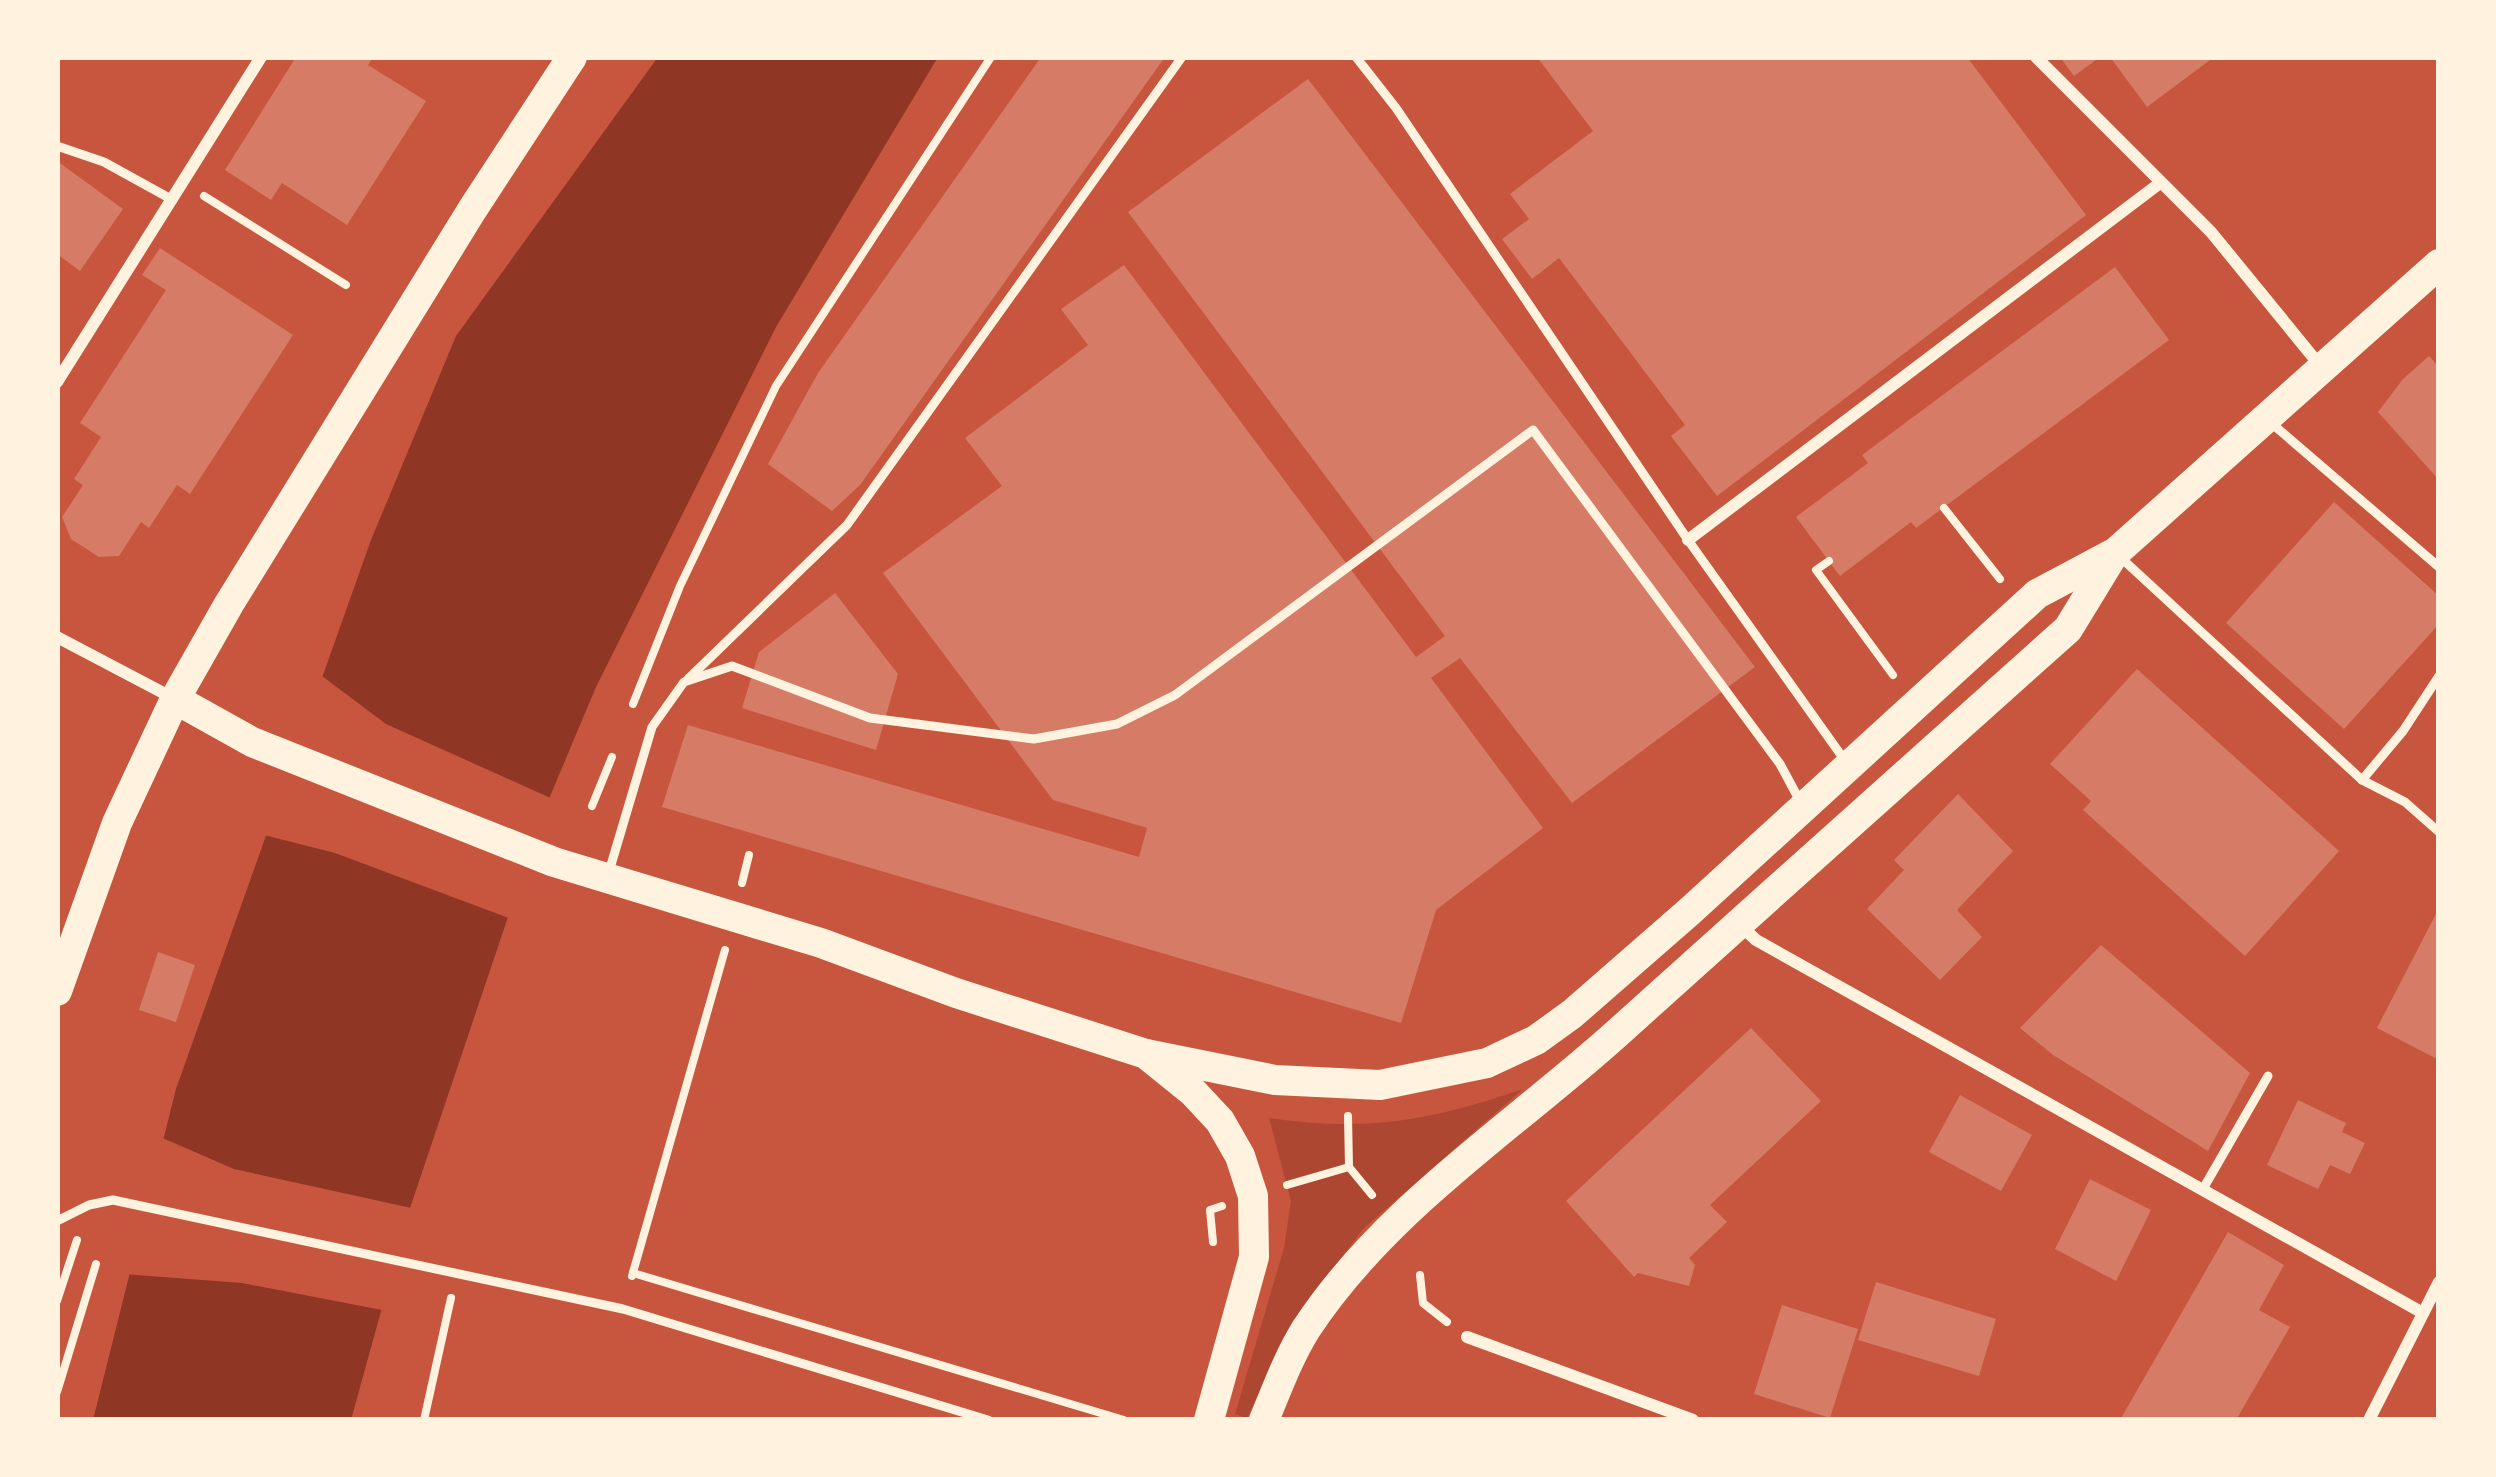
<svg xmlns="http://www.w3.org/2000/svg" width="2496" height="1477" font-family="Mulish,sans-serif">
  <rect width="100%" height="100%" fill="#c8553d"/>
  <path fill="#ae4732" d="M1523,1089L1363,1229L1293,1321L1247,1418L1235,1414L1284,1248L1291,1201L1269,1118C1367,1132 1430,1121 1523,1089Z"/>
  <path fill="#8f3625" d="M658,57H938L776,327L596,687L543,813L407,1217L351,1420H93L176,1089L371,540L456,336Z"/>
  <g fill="#c8553d">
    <path d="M318,673L386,724L555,800L514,920L335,853L260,834Z"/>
    <path d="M158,1136L234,1169L416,1209L387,1311L242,1283L123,1274Z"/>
  </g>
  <g fill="#d67c66">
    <path d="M296,57H373L368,65L426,101L347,225L282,183L271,200L225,170Z"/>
    <path d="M1041,57H1165L860,485L832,511L768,464L818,373Z"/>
    <path d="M1537,57H1967L2086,215L1717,496L1671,436L1685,425L1559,258L1532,279L1502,239L1529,219L1510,194L1593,131Z"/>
    <path d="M2060,57H2100L2074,76Z"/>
    <path d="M2110,57H2214L2147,107Z"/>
    <path d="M1308,79L1755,667L1572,803L1460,658L1431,678L1543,828L1436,910L1401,1023L662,807L688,725L1139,857L1147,828L1053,800L883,573L1002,486L965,438L1088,345L1061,309L1124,265L1416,657L1445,636L1128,212Z"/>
    <path d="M57,161L123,209L80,271L57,254Z"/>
    <path d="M160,248L293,335L190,494L177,485L149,528L141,522L119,556L99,557L71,539L62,517L83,485L74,479L101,437L80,423L166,290L142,275Z"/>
    <path d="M2115,267L2169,340L1916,528L1911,522L1840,576L1796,517L1868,463L1862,455Z"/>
    <path d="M2429,356L2439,367V480L2378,412L2403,379Z"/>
    <path d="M2334,502L2439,596V624L2344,729L2226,623Z"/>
    <path d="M835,593L898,674L876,750L742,708L759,652Z"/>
    <path d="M2137,669L2339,851L2245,956L2083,810L2091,801L2050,764Z"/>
    <path d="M1958,794L2013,851L1957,910L1982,937L1940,980L1867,909L1904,870L1894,860Z"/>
    <path d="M2439,908V1056L2437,1059L2377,1028Z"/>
    <path d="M2101,945L2250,1073L2208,1151L2053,1055L2020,1028Z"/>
    <path d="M158,952L195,965L176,1022L139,1010Z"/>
    <path d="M1751,1028L1821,1101L1710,1205L1727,1222L1689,1258L1695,1265L1689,1286L1638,1273L1634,1277L1566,1201Z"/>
    <path d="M1960,1095L2032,1135L2001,1191L1929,1152Z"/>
    <path d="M2298,1100L2346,1123L2342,1132L2365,1143L2350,1174L2330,1165L2318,1189L2267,1165Z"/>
    <path d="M2090,1179L2151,1210L2116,1281L2055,1249Z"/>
    <path d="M2228,1232L2284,1265L2259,1310L2290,1327L2236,1420H2120Z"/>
    <path d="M1876,1282L1996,1319L1979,1376L1858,1340Z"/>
    <path d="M1782,1305L1858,1329L1830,1418L1754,1394Z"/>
  </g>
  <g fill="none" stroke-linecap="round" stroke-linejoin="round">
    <g stroke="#fff3e0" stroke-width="8">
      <path d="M204,196L346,285"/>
      <path d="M1944,508L2000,579"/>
      <path d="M1829,561L1816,570L1893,675"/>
      <path d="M633,704L680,586L776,386L991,57"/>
      <path d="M592,806L612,757"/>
      <path d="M742,883L749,855"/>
      <path d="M1348,1116L1349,1167L1372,1195"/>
      <path d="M1287,1185L1349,1167"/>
      <path d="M1213,1242L1210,1210L1222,1206"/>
      <path d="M633,1273L1124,1420"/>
      <path d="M1420,1275L1423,1303L1447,1322"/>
      <path d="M632,1276L725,950"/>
      <path d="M57,1301L77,1240"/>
      <path d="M57,1392L96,1264"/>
      <path d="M424,1420L451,1298"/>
    </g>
    <g stroke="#fff3e0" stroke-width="9">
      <path d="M1356,57L1396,108L1688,540L1846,762"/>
      <path d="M57,146L104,162L171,199"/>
      <path d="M2270,422L2439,567"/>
      <path d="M2119,556L2362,780L2405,802L2439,832"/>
      <path d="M688,679L847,525L1182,57"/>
      <path d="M2362,780L2403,731L2439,676"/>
      <path d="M608,875L652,727L684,682L732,666L870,718L1034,739L1117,724L1175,695L1533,430L1780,764L1801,803"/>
      <path d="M2203,1189L2268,1076"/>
      <path d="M57,1221L89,1205L113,1200L623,1309L988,1420"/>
    </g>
    <g stroke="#fff3e0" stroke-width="12">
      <path d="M2036,57L2211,232L2322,368"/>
      <path d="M57,382L261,57"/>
      <path d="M1688,540L2160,183"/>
      <path d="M57,637L173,698"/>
      <path d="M1741,926L1756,940L2423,1313"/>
      <path d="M1467,1337L1693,1420"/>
      <path d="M2369,1420L2439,1282"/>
    </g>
    <g stroke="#fff3e0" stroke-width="30">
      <path d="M175,699L252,742L554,862L821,943L956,993L1146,1054L1193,1092L1220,1121L1240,1156L1253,1196L1254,1257L1209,1420"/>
      <path d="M57,991L117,823L175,699L229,604L472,210L572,57"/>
      <path d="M1146,1054L1275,1080L1380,1085L1487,1063L1536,1040L1572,1014L1690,911L2037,594L2116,552L2439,264"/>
      <path d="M1264,1420C1277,1389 1288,1358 1306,1329C1384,1210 1510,1129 1614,1036C1765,900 1917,764 2068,629L2112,557"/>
    </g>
  </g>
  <rect width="2496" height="1477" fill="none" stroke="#fff3e0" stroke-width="120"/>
</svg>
